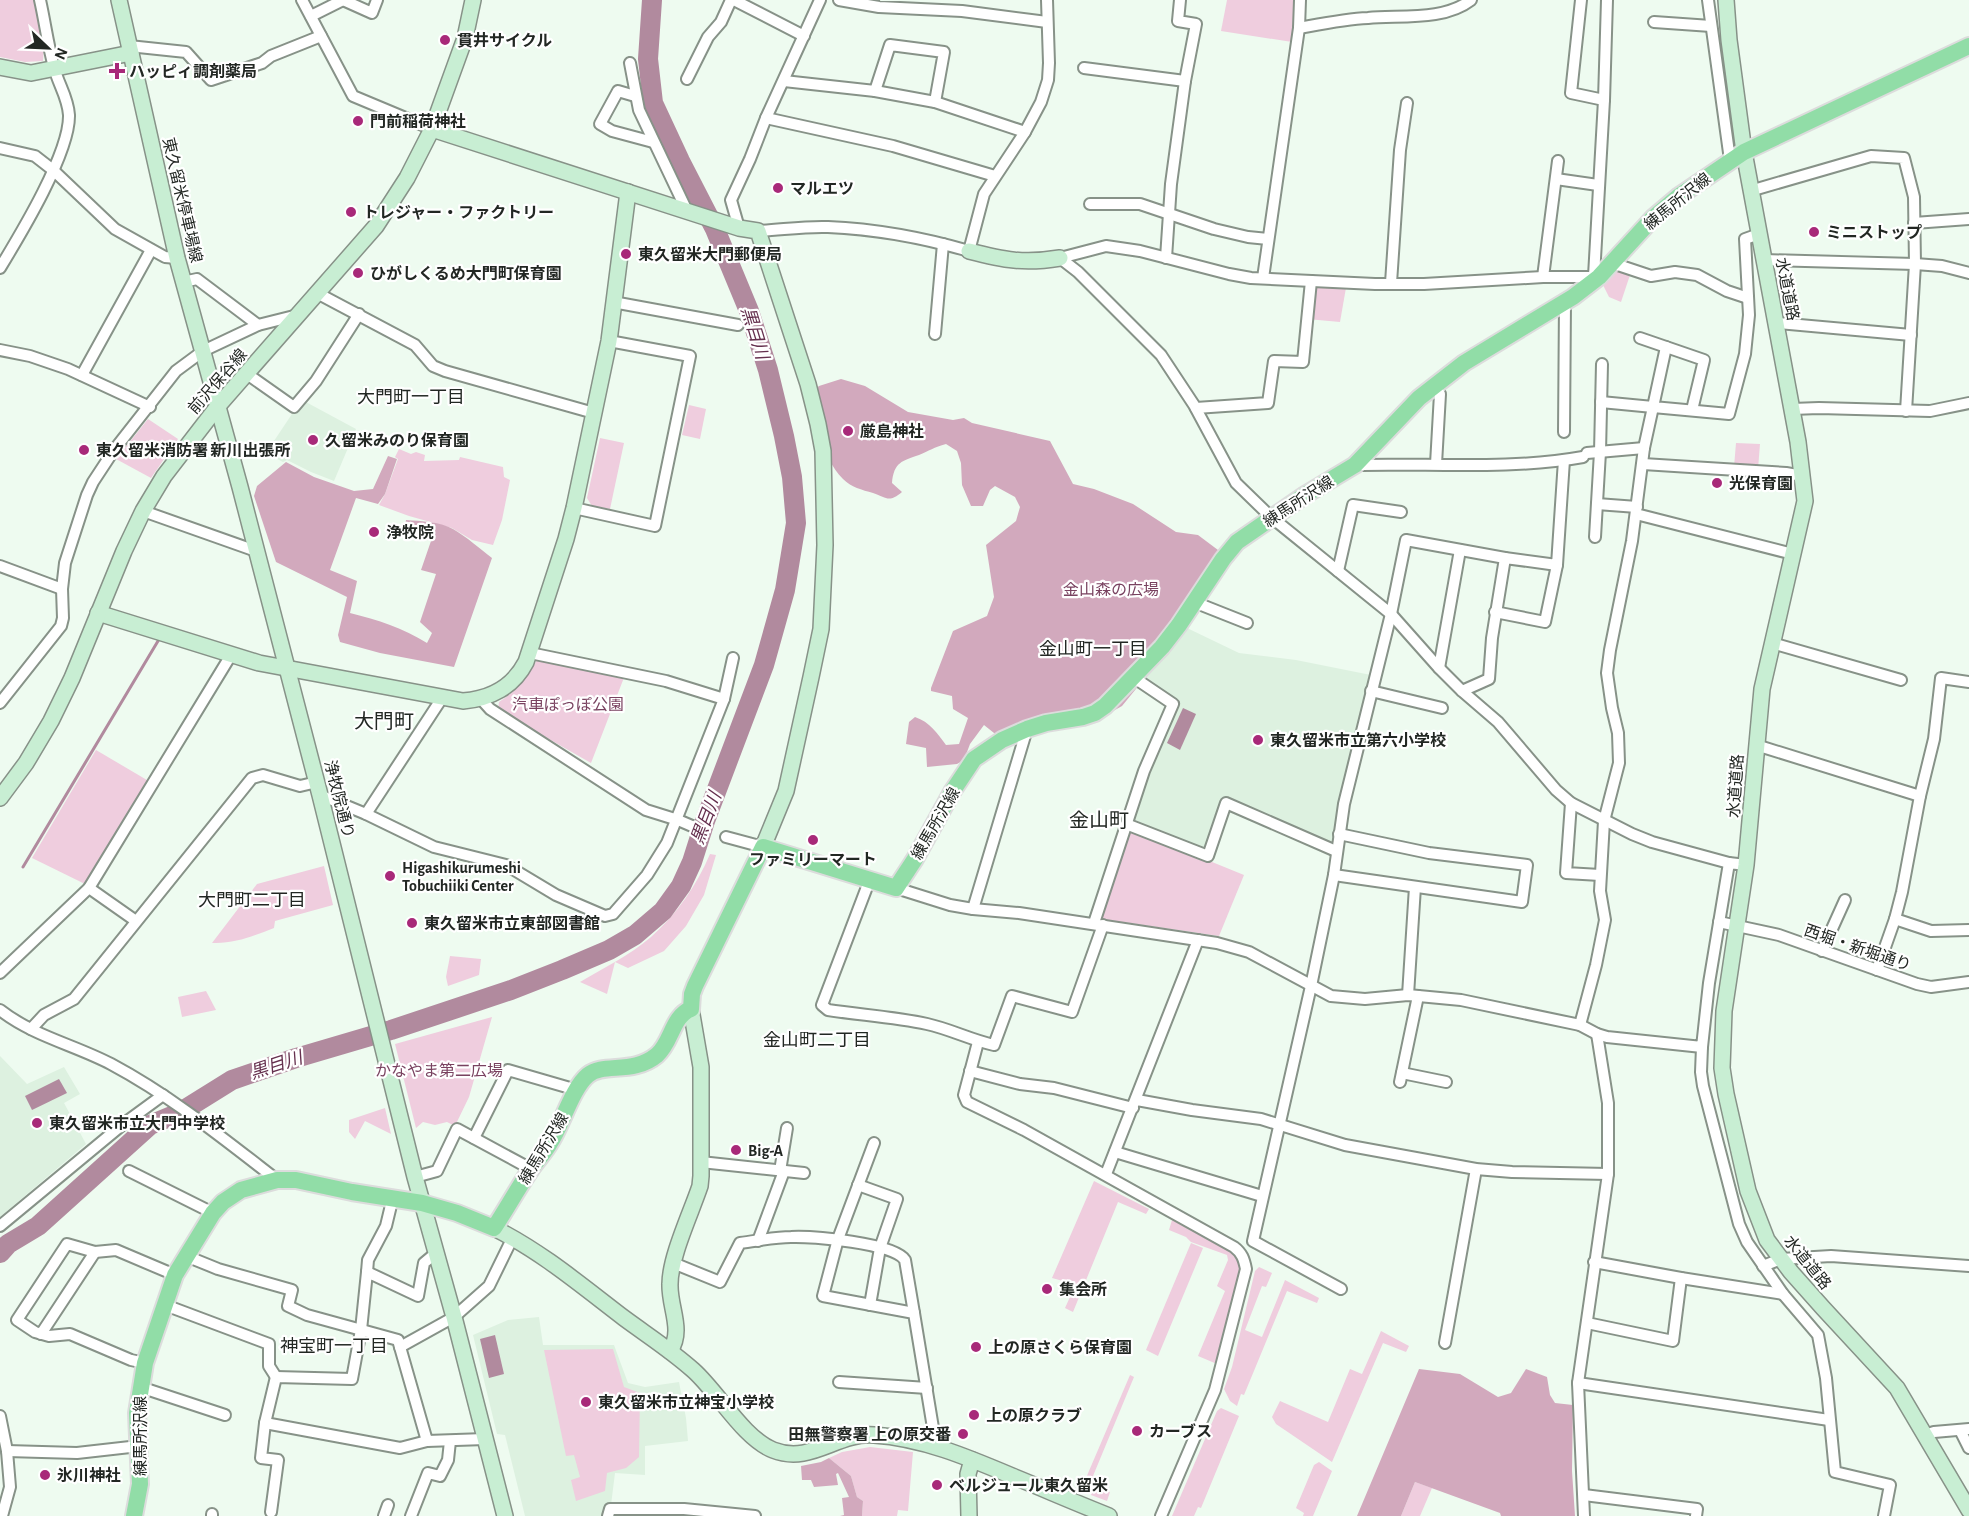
<svg xmlns="http://www.w3.org/2000/svg" width="1969" height="1516" font-family="'Alegreya Sans','Noto Sans JP',sans-serif">
  <rect width="100%" height="100%" fill="#eefbf0"/>
  <g fill="#ddf1e0">
    <path d="M304,401L356,429L334,481L311,472L287,460L283,462L268,454V450L294,411Z"/>
    <path d="M1187,628L1239,653L1296,660L1371,675L1337,814L1333,841L1328,844L1224,798L1207,845L1201,849L1133,821L1132,816L1147,773L1177,703L1142,679L1175,639Z"/>
    <path d="M0,1056L27,1084L64,1067L80,1094L64,1103L86,1144L0,1217Z"/>
    <path d="M539,1317L543,1345H614L628,1383L645,1387L679,1382L686,1418L688,1441L645,1446V1475L615,1473L611,1505L605,1516H525L505,1435L497,1434L473,1335L508,1320Z"/>
  </g>
  <g fill="#efcdde">
    <path d="M0,0H34L44,44L43,61L25,62L0,57Z"/>
    <path d="M1227,0H1297L1292,42L1221,31Z"/>
    <path d="M1613,264L1631,272L1621,302L1609,297L1600,279Z"/>
    <path d="M1313,280L1347,282L1340,322L1307,319Z"/>
    <path d="M689,405L706,409L700,439L682,435Z"/>
    <path d="M148,419L178,439L151,478L116,459Z"/>
    <path d="M600,438L624,443L610,509L592,506L587,498Z"/>
    <path d="M1736,443L1760,444L1758,469L1734,467Z"/>
    <path d="M399,449L411,454L416,452L425,455L424,461L459,460L460,457L503,467L504,477L510,480L502,520L493,545L472,540L452,528L409,516L379,505L385,494L398,459L395,457Z"/>
    <path d="M539,656L625,675L591,763L498,710L499,702C518,690 529,676 539,656Z"/>
    <path d="M96,750L152,783L87,885L32,858Z"/>
    <path d="M1131,829L1244,875L1219,936L1102,919L1099,917L1127,833Z"/>
    <path d="M710,854L716,855L704,895L686,926L664,951L628,968L615,962L607,994L580,982C604,968 630,955 651,937C677,914 697,885 710,854Z"/>
    <path d="M324,866L333,905L275,921L274,928C253,936 235,944 212,943L257,884Z"/>
    <path d="M450,956L481,959L479,975L448,986L446,977Z"/>
    <path d="M206,991L216,1010L182,1017L178,997Z"/>
    <path d="M492,1017L469,1097L455,1126L447,1122L435,1125L423,1122L416,1128L395,1044Z"/>
    <path d="M385,1108L391,1134L365,1121L355,1139L349,1132V1120Z"/>
    <path d="M1094,1181L1149,1209L1146,1214L1118,1202L1073,1312L1065,1308L1070,1297L1059,1292L1063,1281L1052,1278Z"/>
    <path d="M1172,1220L1241,1258V1269L1217,1364L1198,1356L1225,1291L1217,1286L1228,1260L1227,1255L1191,1242L1186,1237L1169,1230Z"/>
    <path d="M1191,1243L1203,1248L1158,1356L1146,1350Z"/>
    <path d="M1259,1267L1272,1273L1266,1287L1262,1286L1245,1330L1262,1337L1285,1280L1319,1298L1317,1303L1287,1291L1244,1395L1241,1394L1237,1406L1230,1401L1224,1389L1232,1367L1255,1271Z"/>
    <path d="M1381,1331L1409,1346L1406,1352L1383,1343L1332,1462L1276,1424L1272,1417L1280,1401L1328,1422L1350,1369L1362,1374Z"/>
    <path d="M613,1349L624,1387L640,1393L639,1457L626,1468L607,1473L605,1491L576,1501L571,1480L580,1477L574,1455L566,1456L544,1350Z"/>
    <path d="M1130,1375L1134,1377L1093,1476L1106,1482L1103,1489L1110,1492L1107,1501L1091,1495L1095,1486L1090,1484L1085,1494L1080,1492Z"/>
    <path d="M1221,1408L1239,1416L1201,1508L1198,1507L1194,1516H1172L1217,1411Z"/>
    <path d="M870,1447L913,1452L908,1511L898,1510L897,1516H862L863,1501L857,1497L851,1476L829,1458L842,1452Z"/>
    <path d="M1319,1462L1332,1471L1313,1516H1303L1304,1513L1296,1508L1314,1465Z"/>
    <path d="M1415,1482L1432,1488L1420,1516H1401Z"/>
  </g>
  <g fill="#d2a9bd">
    <path d="M841,379L865,386L908,412L953,420L964,418L972,423L1050,441L1073,484L1094,489L1133,504L1176,532L1198,535L1222,553L1153,668L1122,706L1099,719L999,737L984,725L970,744L964,760L957,764L927,767L926,748L906,744L909,722L915,717C930,722 937,733 946,745L959,744L968,718L953,709L952,696L931,691V688L953,631L987,616L994,597L986,545L1016,521L1020,507L1015,497L995,486L990,490L983,506H971L962,485L961,463L957,451L946,444C934,447 929,451 919,455C902,461 894,462 892,483L902,492C889,503 887,498 873,493C862,490 851,487 843,479C820,456 819,420 814,390L819,386Z"/>
    <path d="M388,456L397,459L385,494L378,504L356,498L330,570L357,581L350,613C378,620 403,628 427,643L432,633L420,622L436,574L421,570L431,541L404,531L406,520C421,521 441,522 453,529C467,537 480,549 492,558L454,667L380,653L340,642L338,635L347,597L276,562L254,496L257,486L286,462L314,477L354,491L373,489Z"/>
    <path d="M1419,1369L1460,1374L1498,1397L1511,1393L1526,1369L1547,1377L1550,1395L1555,1403L1573,1405L1572,1471L1575,1516H1501L1500,1513L1415,1482L1401,1516H1357Z"/>
    <path d="M829,1458L851,1476L857,1497L863,1501L862,1516H840L844,1515L842,1498L849,1497L838,1473L836,1474L838,1485L814,1487L811,1480H802L801,1466L821,1462Z"/>
  </g>
  <g fill="#b18a9e">
    <path d="M1183,708L1196,714L1180,750L1167,743Z"/>
    <path d="M59,1079L67,1093L32,1110L25,1096Z"/>
    <path d="M495,1335L504,1374L489,1378L480,1339Z"/>
  </g>
  <g fill="none" stroke-linecap="round" stroke-linejoin="round">
    <path stroke="#b18a9e" stroke-width="3" d="M23,867L158,641"/>
    <path stroke="#b18a9e" stroke-width="20" d="M0,1253L8,1244L38,1226L150,1125L179,1113L232,1080L296,1058L391,1030L511,990L562,970L609,950L635,935L663,911L681,886L692,862L705,821L764,665L785,590L796,523L792,477L784,436L768,370L749,311L715,229L680,161L653,103L648,59L652,0"/>
    <g stroke="#879288" stroke-width="14">
      <g id="street">
        <path d="M302,0L353,96L432,129"/>
        <path d="M343,0L372,13L377,0"/>
        <path d="M734,0L804,36"/>
        <path d="M839,0L879,7L962,11L1047,22"/>
        <path d="M1581,0L1571,93L1604,100"/>
        <path d="M1708,0L1730,160"/>
        <path d="M311,16L343,0"/>
        <path d="M1654,22L1711,26"/>
        <path d="M1299,28C1321,24 1345,19 1368,18C1400,15 1444,21 1471,0"/>
        <path d="M129,46L186,52L211,80L262,63L271,56L321,36"/>
        <path d="M630,63L639,110L687,211"/>
        <path d="M1084,68L1185,81"/>
        <path d="M687,79L708,37L721,22L731,0"/>
        <path d="M784,81L875,91L935,102L1025,132"/>
        <path d="M875,91L890,45L944,52L935,102"/>
        <path d="M635,96L618,91L600,124L612,131L653,142"/>
        <path d="M766,118L893,146L995,176"/>
        <path d="M0,148L35,156L53,170L115,229L165,257L177,258"/>
        <path d="M1556,179L1598,185"/>
        <path d="M1750,191L1871,156L1904,158L1914,197L1915,264L1906,411"/>
        <path d="M1090,204H1140L1214,229L1248,237L1268,239"/>
        <path d="M1914,223L1969,219"/>
        <path d="M739,228L731,200L750,159L766,118L820,0"/>
        <path d="M758,231C781,230 805,226 828,227C875,229 924,238 969,251L984,194L1025,132L1041,102L1048,80L1049,63L1047,0"/>
        <path d="M1060,258L1078,272L1161,355L1194,405L1236,483L1271,517L1391,614L1439,668L1462,691L1498,722L1556,790L1571,803L1632,834L1652,842L1729,863"/>
        <path d="M1060,258L1106,246L1140,251L1229,274L1251,278L1375,284H1424L1543,277H1599"/>
        <path d="M1166,258L1171,184L1185,81L1196,24L1178,21L1180,0"/>
        <path d="M1764,260L1915,264L1942,266L1969,273"/>
        <path d="M1612,263L1651,276L1675,272L1697,275L1727,291L1748,298"/>
        <path d="M0,268C20,235 70,153 69,115C68,97 58,84 54,67C48,46 45,22 40,0"/>
        <path d="M1594,276L1604,100L1607,0"/>
        <path d="M1543,277L1558,161"/>
        <path d="M1263,278L1299,28L1300,0"/>
        <path d="M183,282L197,279L258,325"/>
        <path d="M1391,283L1400,150L1407,103"/>
        <path d="M317,293L415,345L433,366L445,371L594,413"/>
        <path d="M613,302L738,325"/>
        <path d="M1777,323L1911,335"/>
        <path d="M935,334L943,244"/>
        <path d="M1640,338L1704,360L1692,410"/>
        <path d="M1666,347L1653,407L1729,414L1745,354L1749,315L1745,239L1759,234"/>
        <path d="M0,350L30,356L68,369L150,407"/>
        <path d="M247,374L294,407L316,381L359,314"/>
        <path d="M82,375L151,250"/>
        <path d="M1434,386L1440,394L1436,464"/>
        <path d="M1196,408L1268,403L1274,361L1303,362L1311,281"/>
        <path d="M1792,409L1819,408L1930,411L1969,403"/>
        <path d="M1564,432L1565,302"/>
        <path d="M1587,453L1644,448"/>
        <path d="M1643,464L1786,473L1803,476"/>
        <path d="M1355,465C1429,463 1511,470 1583,457"/>
        <path d="M1597,504L1637,507"/>
        <path d="M574,508L655,526L690,356L609,341"/>
        <path d="M143,511L256,551"/>
        <path d="M1636,514L1793,554"/>
        <path d="M1595,537L1600,452L1602,364"/>
        <path d="M0,566L62,589"/>
        <path d="M1338,571L1353,505L1401,512"/>
        <path d="M1194,602L1247,623"/>
        <path d="M1495,612L1545,622L1557,565"/>
        <path d="M1772,643L1901,680"/>
        <path d="M530,653L666,681L724,699"/>
        <path d="M1439,668L1460,550"/>
        <path d="M1371,691L1442,708"/>
        <path d="M1462,691L1489,679L1492,638L1505,558L1557,565L1564,460"/>
        <path d="M481,699L490,709L646,810L678,820L692,826"/>
        <path d="M0,703L61,626L63,618L62,589L65,563L87,495L93,482L114,450L176,371L203,351L258,325L298,315"/>
        <path d="M1756,745L1920,796L1902,892L1895,919L1877,970"/>
        <path d="M320,795L366,814L434,847L506,865L556,895L605,916L613,914L647,875L667,843L724,699L733,658"/>
        <path d="M1920,796L1934,739L1941,678L1969,682"/>
        <path d="M1571,803L1566,873L1600,875"/>
        <path d="M366,814L442,698"/>
        <path d="M1126,824L1208,856L1226,803L1336,851"/>
        <path d="M726,837L763,847"/>
        <path d="M1334,875L1522,902L1527,865L1429,853L1339,834"/>
        <path d="M870,879L822,1005L828,1010C861,1015 895,1017 927,1024C950,1029 971,1040 994,1045L1012,996L1072,1012L1103,925"/>
        <path d="M89,888L136,921"/>
        <path d="M896,888L950,905L973,909L1019,913L1217,943L1249,952L1331,996L1365,999L1408,995L1461,1000L1580,1025L1597,1034L1607,1037L1702,1047L1709,983L1729,863L1746,865"/>
        <path d="M973,909L1027,729"/>
        <path d="M1895,919L1931,931L1969,930"/>
        <path d="M1719,922L1779,935L1917,984L1931,987L1969,982"/>
        <path d="M1094,923L1144,771L1173,704L1133,677"/>
        <path d="M1822,951L1845,900"/>
        <path d="M0,973L89,888L231,655"/>
        <path d="M1408,995L1415,887"/>
        <path d="M0,1010C33,1036 75,1045 111,1064C171,1096 224,1139 277,1180"/>
        <path d="M1580,1025L1596,965L1605,920L1600,891L1604,821L1619,763L1618,733L1612,708L1607,673L1610,650L1632,541L1644,448L1653,407L1601,402"/>
        <path d="M31,1029L44,1015L74,999L252,778L263,775L300,786L317,782"/>
        <path d="M978,1042L964,1095L967,1102L1024,1130L1234,1247C1242,1253 1244,1259 1246,1269L1215,1390L1161,1516"/>
        <path d="M1702,1047L1701,1072L1703,1086L1739,1224L1747,1242L1783,1294L1818,1335L1826,1378L1835,1472L1890,1485L1884,1516"/>
        <path d="M970,1071L1020,1084L1054,1088L1133,1108"/>
        <path d="M1402,1073L1446,1082"/>
        <path d="M1400,1082L1418,996"/>
        <path d="M1137,1100L1192,1110L1261,1119L1345,1145L1476,1169L1512,1172L1608,1174"/>
        <path d="M474,1138L508,1070L577,1090"/>
        <path d="M874,1143L838,1239L823,1296L914,1313L936,1446"/>
        <path d="M1115,1152L1262,1196"/>
        <path d="M701,1162L804,1173"/>
        <path d="M129,1171L213,1213"/>
        <path d="M780,1171L787,1128"/>
        <path d="M1106,1174L1198,940"/>
        <path d="M415,1177L437,1171L457,1129L531,1169"/>
        <path d="M858,1185L897,1199L880,1248L870,1305"/>
        <path d="M0,1226L122,1125L163,1095"/>
        <path d="M758,1241L784,1171"/>
        <path d="M186,1256L218,1269L292,1290L288,1306L307,1315L398,1340L427,1441L485,1439"/>
        <path d="M1594,1262L1681,1278L1783,1294"/>
        <path d="M673,1263L720,1282L740,1243C757,1241 774,1237 791,1237C812,1236 894,1243 905,1260L914,1313"/>
        <path d="M1763,1266L1781,1259L1831,1256L1969,1266"/>
        <path d="M367,1272L368,1260L386,1226L393,1197"/>
        <path d="M1341,1289L1253,1241L1311,986L1334,875L1344,804L1391,614L1406,540L1505,558"/>
        <path d="M165,1305L269,1344V1366L276,1377"/>
        <path d="M1587,1323L1673,1341L1681,1278"/>
        <path d="M41,1334L95,1252"/>
        <path d="M1445,1343L1476,1169"/>
        <path d="M400,1347L454,1317L489,1286L513,1237"/>
        <path d="M145,1363L131,1360L70,1334L49,1336L35,1332L17,1320L67,1244L95,1252L116,1250L175,1275"/>
        <path d="M839,1382L927,1388"/>
        <path d="M1578,1383L1829,1420"/>
        <path d="M140,1387L225,1415"/>
        <path d="M0,1416L7,1451L10,1487L2,1516"/>
        <path d="M265,1423L400,1448L427,1441"/>
        <path d="M1960,1430L1969,1448"/>
        <path d="M1925,1435L1934,1432L1969,1429"/>
        <path d="M7,1451L77,1453L139,1446"/>
        <path d="M1584,1495L1697,1509L1696,1516"/>
        <path d="M271,1512L278,1460L261,1458L265,1423L276,1377L352,1379L361,1330L367,1272L418,1296L424,1263L436,1253"/>
        <path d="M212,1514V1516"/>
        <path d="M384,1516L388,1505"/>
        <path d="M411,1516L428,1473L440,1476L448,1460L450,1441"/>
        <path d="M608,1516L610,1509H684L755,1516"/>
        <path d="M1584,1516L1578,1383L1608,1174V1103L1597,1034"/>
      </g>
    </g>
    <g stroke="#879288" stroke-width="18">
      <g id="secondary">
        <path d="M119,0L177,258L240,487L320,795L415,1177L454,1317L505,1516"/>
        <path d="M1726,0L1729,40L1744,152L1798,442L1805,501L1762,689L1746,865L1724,1011L1722,1068L1726,1094L1748,1191L1767,1240L1791,1272L1823,1308L1897,1388L1969,1510"/>
        <path d="M0,67L31,73L131,53"/>
        <path d="M432,129L739,228L758,231L808,384L818,424L823,451L825,545L821,629L811,677L786,791L763,847"/>
        <path d="M969,251C1004,260 1024,264 1060,258"/>
        <path d="M98,613L259,663L463,701C490,699 513,687 526,662L566,539L574,508L609,341L628,192"/>
        <path d="M0,798L26,763L51,721L72,678L124,551L143,511L164,476L218,406L376,226L407,178L432,129L465,38L473,0"/>
        <path d="M494,1228C542,1252 582,1286 624,1318C647,1335 672,1351 693,1370C718,1392 743,1438 773,1450C811,1465 837,1432 874,1435C922,1438 967,1457 1012,1476C1044,1489 1076,1503 1109,1516"/>
        <path d="M670,1351C684,1330 669,1307 670,1284C670,1257 691,1213 700,1186L701,1176V1067L691,1009"/>
        <path d="M969,1516L968,1474L972,1460"/>
      </g>
    </g>
    <g stroke="#dcdcdc" stroke-width="20">
      <path id="primary" d="M134,1516L140,1484L137,1413L145,1363L175,1275L213,1213L223,1202L241,1190L277,1180H296L352,1192L422,1203L457,1213L494,1228C507,1208 518,1188 531,1169C537,1160 545,1152 550,1143C562,1125 572,1088 588,1075C604,1062 633,1075 657,1055C672,1042 672,1016 691,1009L692,994L695,986L763,847L896,888L915,859L952,792L974,759L1002,740L1027,729L1046,723L1083,717L1095,713L1105,706L1162,647L1179,625L1223,559L1237,542L1305,495L1355,465L1419,398L1464,363L1573,297L1599,277L1653,218L1679,196L1744,152L1969,46"/>
    </g>
    <use href="#street" stroke="#fff" stroke-width="10"/>
    <use href="#secondary" stroke="#c8eed3" stroke-width="15"/>
    <use href="#primary" stroke="#91dda7" stroke-width="16"/>
  </g>
  <g fill="#a82979" stroke="#fff" stroke-width="2">
    <circle cx="445" cy="40" r="6"/>
    <path d="M114 62h6v6h6v6h-6v6h-6v-6h-6v-6h6z"/>
    <circle cx="358" cy="121" r="6"/>
    <circle cx="778" cy="188" r="6"/>
    <circle cx="351" cy="212" r="6"/>
    <circle cx="1814" cy="232" r="6"/>
    <circle cx="626" cy="254" r="6"/>
    <circle cx="358" cy="273" r="6"/>
    <circle cx="848" cy="431" r="6"/>
    <circle cx="313" cy="440" r="6"/>
    <circle cx="84" cy="450" r="6"/>
    <circle cx="1717" cy="483" r="6"/>
    <circle cx="374" cy="532" r="6"/>
    <circle cx="1258" cy="740" r="6"/>
    <circle cx="813" cy="840" r="6"/>
    <circle cx="390" cy="876" r="6"/>
    <circle cx="412" cy="923" r="6"/>
    <circle cx="37" cy="1123" r="6"/>
    <circle cx="736" cy="1150" r="6"/>
    <circle cx="1047" cy="1289" r="6"/>
    <circle cx="976" cy="1347" r="6"/>
    <circle cx="586" cy="1402" r="6"/>
    <circle cx="974" cy="1415" r="6"/>
    <circle cx="1137" cy="1431" r="6"/>
    <circle cx="963" cy="1434" r="6"/>
    <circle cx="45" cy="1475" r="6"/>
    <circle cx="937" cy="1485" r="6"/>
  </g>
  <g text-anchor="middle" stroke-width="4.5" stroke-linejoin="round" paint-order="stroke">
    <g font-size="16" font-weight="bold" fill="#222723" stroke="#fff" text-anchor="start">
      <text x="457" y="46">貫井サイクル</text>
      <text x="129" y="77">ハッピィ調剤薬局</text>
      <text x="370" y="127">門前稲荷神社</text>
      <text x="790" y="194">マルエツ</text>
      <text x="363" y="218">トレジャー・ファクトリー</text>
      <text x="1826" y="238">ミニストップ</text>
      <text x="638" y="260">東久留米大門郵便局</text>
      <text x="370" y="279">ひがしくるめ大門町保育園</text>
      <text x="860" y="437">厳島神社</text>
      <text x="325" y="446">久留米みのり保育園</text>
      <text x="96" y="456">東久留米消防署 新川出張所</text>
      <text x="1729" y="489">光保育園</text>
      <text x="386" y="538">浄牧院</text>
      <text x="1270" y="746">東久留米市立第六小学校</text>
      <text x="813" y="865" text-anchor="middle">ファミリーマート</text>
      <text x="402" y="873">Higashikurumeshi<tspan x="402" dy="18">Tobuchiiki Center</tspan></text>
      <text x="424" y="929">東久留米市立東部図書館</text>
      <text x="49" y="1129">東久留米市立大門中学校</text>
      <text x="748" y="1156">Big-A</text>
      <text x="1059" y="1295">集会所</text>
      <text x="988" y="1353">上の原さくら保育園</text>
      <text x="598" y="1408">東久留米市立神宝小学校</text>
      <text x="986" y="1421">上の原クラブ</text>
      <text x="1149" y="1437">カーブス</text>
      <text x="951" y="1440" text-anchor="end">田無警察署 上の原交番</text>
      <text x="57" y="1481">氷川神社</text>
      <text x="949" y="1491">ベルジュール東久留米</text>
    </g>
    <g font-size="16" fill="#222723" stroke="#fff">
      <text transform="translate(183 200) rotate(77)" y="6">東久留米停車場線</text>
      <text transform="translate(1677 201) rotate(-39)" y="6">練馬所沢線</text>
      <text transform="translate(1788 289) rotate(79)" y="6">水道道路</text>
      <text transform="translate(217 381) rotate(-49)" y="6">前沢保谷線</text>
      <text transform="translate(1298 501) rotate(-33)" y="6">練馬所沢線</text>
      <text transform="translate(1735 786) rotate(-86)" y="6">水道道路</text>
      <text transform="translate(340 799) rotate(76)" y="6">浄牧院通り</text>
      <text transform="translate(935 823) rotate(-60)" y="6">練馬所沢線</text>
      <text transform="translate(1858 947) rotate(19)" y="6">西堀・新堀通り</text>
      <text transform="translate(543 1148) rotate(-59)" y="6">練馬所沢線</text>
      <text transform="translate(1808 1262) rotate(51)" y="6">水道道路</text>
      <text transform="translate(140 1436) rotate(-90)" y="6">練馬所沢線</text>
    </g>
    <g font-size="16" fill="#794260" stroke="#fff">
      <text x="1111" y="595">金山森の広場</text>
      <text x="568" y="710">汽車ぽっぽ公園</text>
      <text x="439" y="1076">かなやま第二広場</text>
    </g>
    <g font-size="18" font-style="italic" fill="#65304e" stroke="#fff">
      <text transform="translate(755 333) rotate(73)" y="6">黒目川</text>
      <text transform="translate(706 818) rotate(-69)" y="6">黒目川</text>
      <text transform="translate(276 1065) rotate(-18)" y="6">黒目川</text>
    </g>
    <g font-size="18" fill="#222723" stroke="#fff">
      <text x="411" y="403">大門町一丁目</text>
      <text x="1093" y="655">金山町一丁目</text>
      <text x="252" y="906">大門町二丁目</text>
      <text x="817" y="1046">金山町二丁目</text>
      <text x="334" y="1352">神宝町一丁目</text>
    </g>
    <g font-size="20" fill="#222723" stroke="#fff">
      <text x="384" y="728">大門町</text>
      <text x="1099" y="827">金山町</text>
    </g>
  </g>
  <g transform="translate(48 48) rotate(113)" stroke="#ffffff" stroke-width="4.5" paint-order="stroke">
  <path d="M0-4.5L10 22L0 15L-10 22Z" fill="#222723"/>
  <text y="-9" font-size="16" font-weight="bold" text-anchor="middle" fill="#222723">N</text>
  </g>
</svg>
